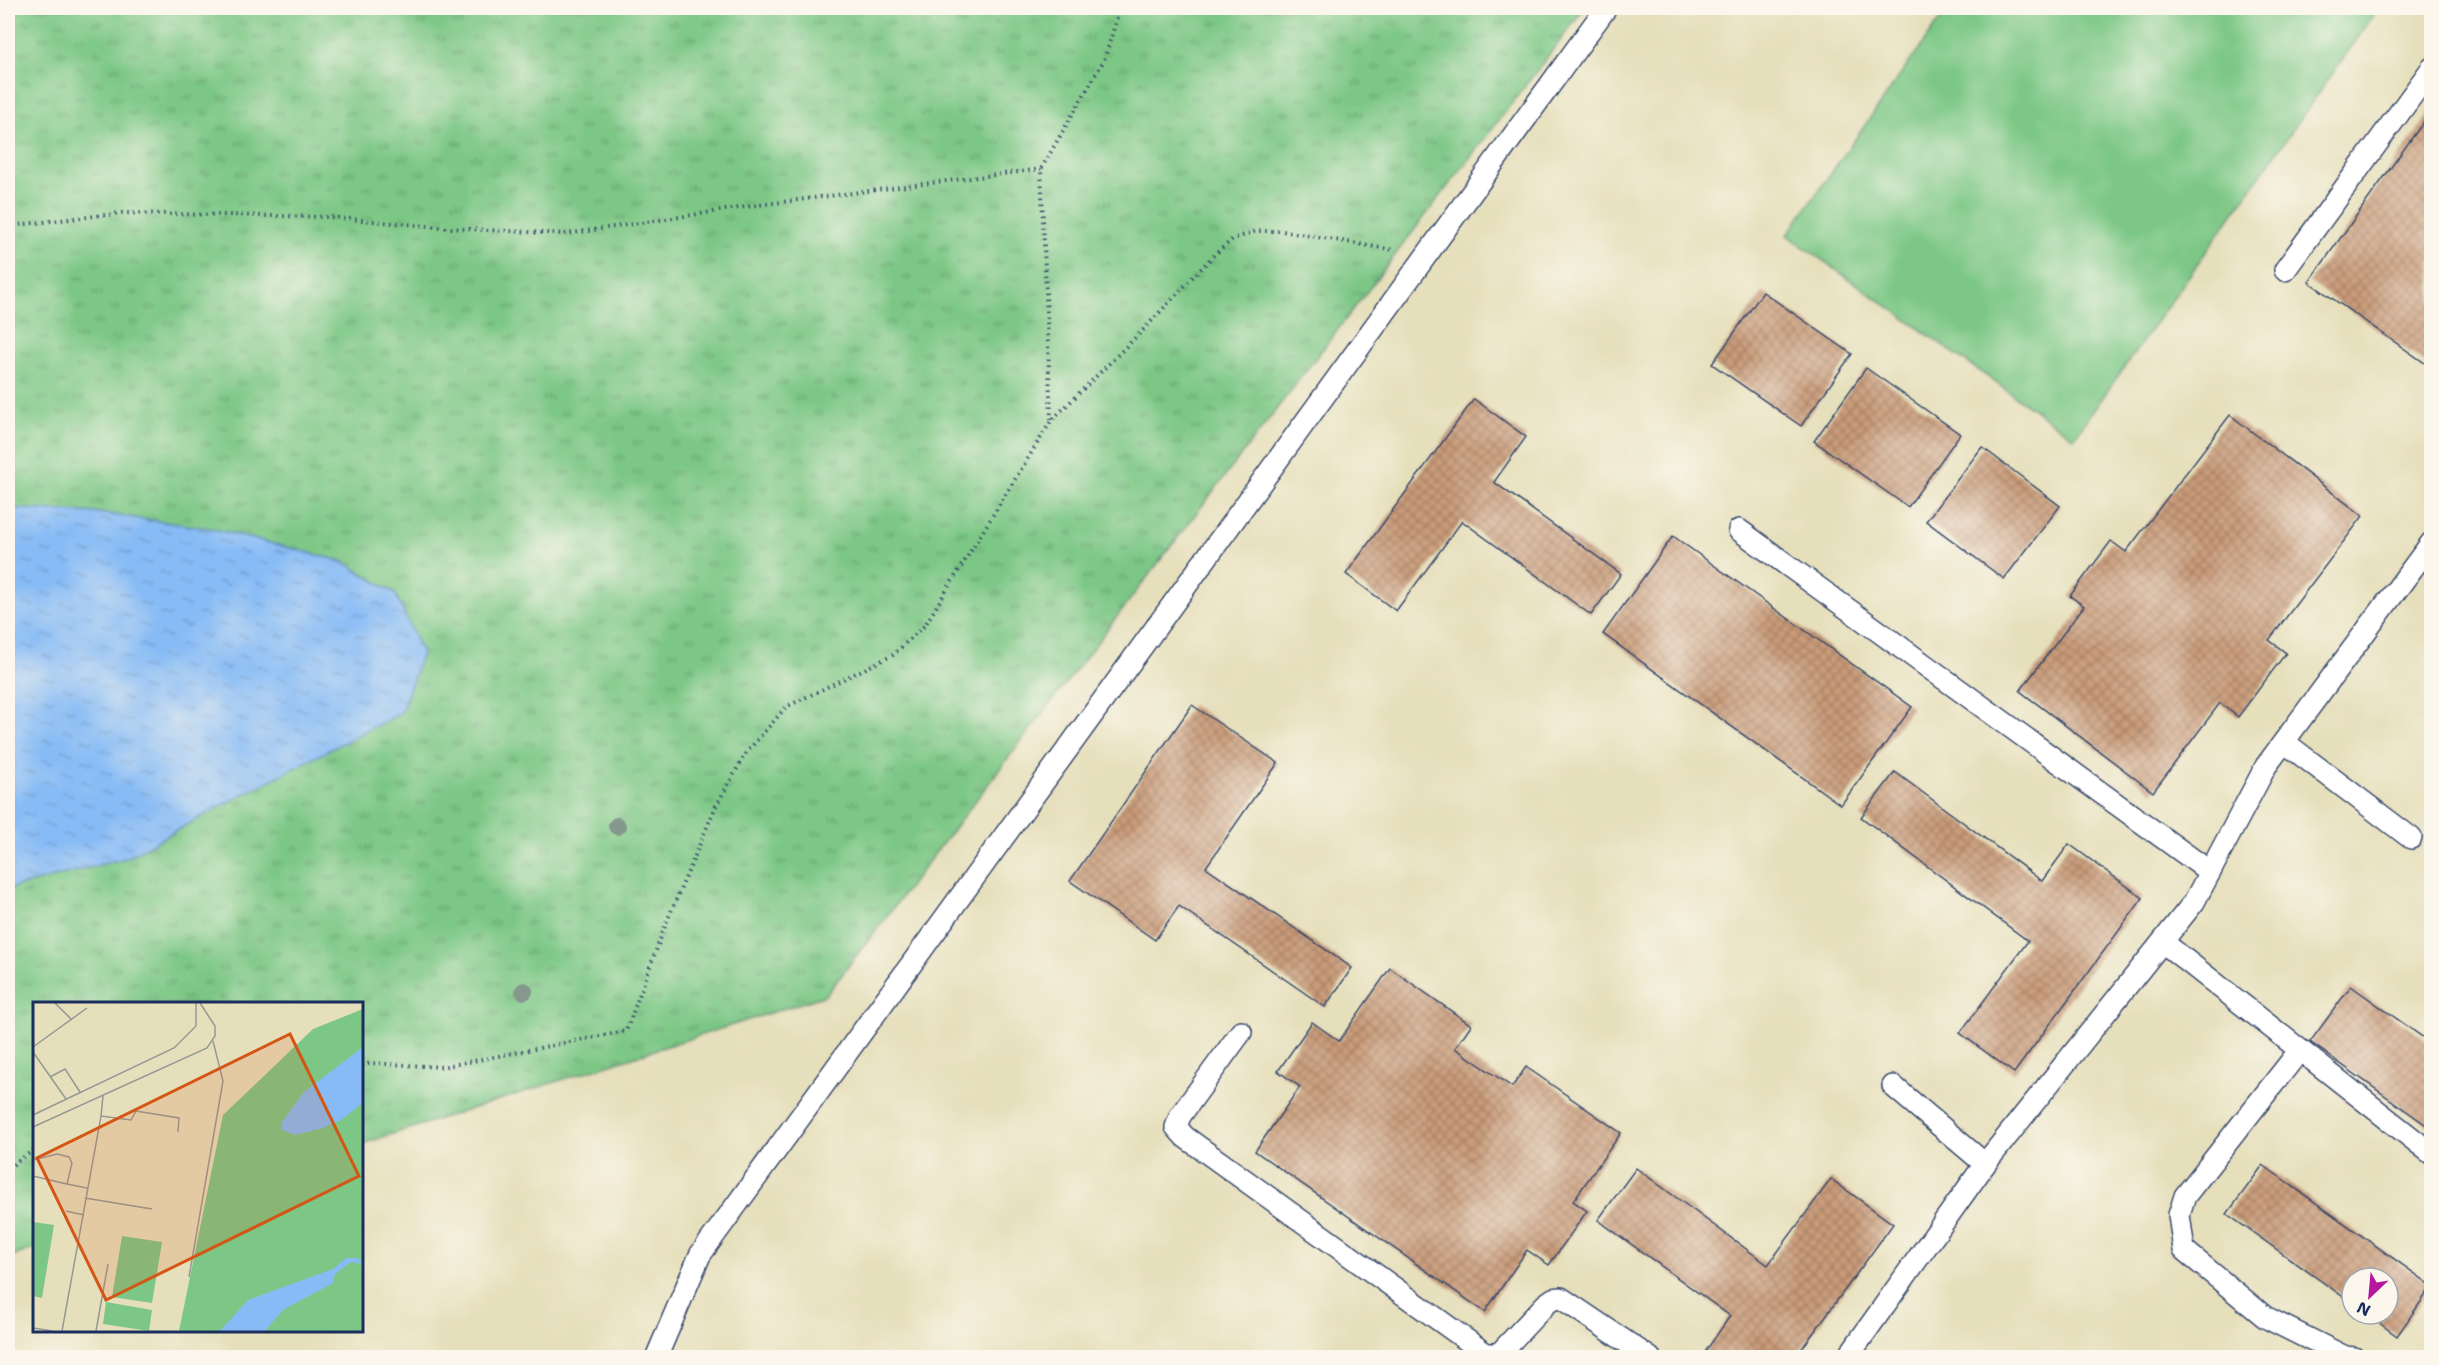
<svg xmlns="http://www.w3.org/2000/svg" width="2439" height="1365" font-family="'Shantell Sans',sans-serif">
  <defs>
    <pattern id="grass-tufts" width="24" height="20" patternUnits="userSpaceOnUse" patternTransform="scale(1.5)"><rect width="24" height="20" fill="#7cc785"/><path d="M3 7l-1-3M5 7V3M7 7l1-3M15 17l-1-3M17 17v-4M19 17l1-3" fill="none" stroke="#65a270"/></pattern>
    <pattern id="water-ripples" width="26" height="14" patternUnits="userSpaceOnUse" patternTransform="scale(1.5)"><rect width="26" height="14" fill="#87bbf5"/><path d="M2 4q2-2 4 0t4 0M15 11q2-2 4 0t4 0" fill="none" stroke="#6e98ca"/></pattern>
    <pattern id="building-cross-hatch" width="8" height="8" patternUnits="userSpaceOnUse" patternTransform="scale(1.5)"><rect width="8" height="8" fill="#ca9b78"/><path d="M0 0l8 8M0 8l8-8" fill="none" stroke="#a37f66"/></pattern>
  </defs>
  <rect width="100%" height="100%" fill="#fbf7ec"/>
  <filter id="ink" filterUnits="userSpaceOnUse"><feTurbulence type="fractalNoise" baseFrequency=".0167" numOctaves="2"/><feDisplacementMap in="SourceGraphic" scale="12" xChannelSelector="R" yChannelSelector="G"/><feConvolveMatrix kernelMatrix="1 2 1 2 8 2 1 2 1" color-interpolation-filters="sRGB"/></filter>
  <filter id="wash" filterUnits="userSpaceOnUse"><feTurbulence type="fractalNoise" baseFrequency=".008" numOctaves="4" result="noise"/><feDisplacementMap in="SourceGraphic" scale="24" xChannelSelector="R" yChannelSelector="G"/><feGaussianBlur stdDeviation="1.35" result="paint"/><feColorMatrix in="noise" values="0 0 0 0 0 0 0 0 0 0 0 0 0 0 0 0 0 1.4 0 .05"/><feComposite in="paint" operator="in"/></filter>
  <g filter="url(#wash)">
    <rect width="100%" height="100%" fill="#e6dfbb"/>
    <path fill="url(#grass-tufts)" stroke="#4c7b72" stroke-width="1.5" d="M8,8H1585L826,995L362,1144V1004H34V1249L8,1258Z"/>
    <path fill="#7cc785" stroke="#4c7b72" stroke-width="1.5" d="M1948,8H2379L2074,438L1787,235Z"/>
    <path fill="url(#water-ripples)" stroke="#5175aa" stroke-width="1.5" d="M8,508L99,513L214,529L342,561L395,593L422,653L401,713L234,799L126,858L8,889Z"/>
    <g id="blocks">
      <g fill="url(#building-cross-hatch)">
        <path d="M2432,110V368L2309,282Z"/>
        <path d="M1763,292L1852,354L1801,426L1712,364Z"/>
        <path d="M1866,368L1960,434L1908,507L1814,441Z"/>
        <path d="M1474,399L1526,437L1494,482L1621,574L1591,615L1462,521L1396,611L1346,574Z"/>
        <path d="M2230,415L2363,516L2269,640L2286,653L2238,717L2220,703L2153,792L2020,691L2084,606L2070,596L2111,541L2126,552Z"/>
        <path d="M1982,447L2060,506L2004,579L1926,521Z"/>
        <path d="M1673,536L1912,707L1841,805L1603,634Z"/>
        <path d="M1192,705L1278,763L1206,867L1352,968L1325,1007L1179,906L1155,940L1070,881Z"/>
        <path d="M1895,772L2042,881L2069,844L2143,898L2014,1073L1960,1033L2028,941L1861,817Z"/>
        <path d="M1390,968L1471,1025L1455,1048L1512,1087L1526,1067L1621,1133L1573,1201L1587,1211L1549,1265L1527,1250L1485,1312L1255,1151L1300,1087L1278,1071L1312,1022L1339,1041Z"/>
        <path d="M2351,986L2432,1044V1129L2310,1042Z"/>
        <path d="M2263,1165L2432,1286L2397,1336L2367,1314H2388V1278H2352V1303L2227,1214Z"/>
        <path d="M1636,1168L1768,1265L1831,1179L1893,1224L1795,1358H1713L1705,1352L1730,1316L1598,1220Z"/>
      </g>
    </g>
  </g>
  <g filter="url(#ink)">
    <use href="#blocks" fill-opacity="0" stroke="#39496c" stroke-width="1.5"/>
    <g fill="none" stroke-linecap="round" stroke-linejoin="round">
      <g stroke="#39496c" stroke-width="24">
        <g id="lane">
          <path d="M2285,270L2432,68"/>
          <path d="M1739,530L2210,872"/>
          <path d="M2284,742L2411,838"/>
          <path d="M2164,943L2300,1050"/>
          <path d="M1241,1032L1180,1116L1176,1127L1185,1137L1486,1354H1499L1546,1304L1553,1299L1561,1298L1650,1358"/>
          <path d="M1893,1086L1985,1164"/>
          <path d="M656,1358L700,1255L1606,8"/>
          <path d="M1847,1358L1985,1164L2194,902L2266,766L2432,542"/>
          <path d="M2354,1358L2345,1357L2265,1317L2184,1250L2179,1215L2185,1196L2300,1050L2432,1154"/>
        </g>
      </g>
      <g stroke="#39496c" stroke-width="4" stroke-dasharray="1.5 4.5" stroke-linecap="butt">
        <path d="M8,226L122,213L329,217L449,228L567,234L758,205L1041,169"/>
        <path d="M1051,420L1041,169L1104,60L1120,8"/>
        <path d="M362,1066L371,1063L442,1067L626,1031L667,921L716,806L746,753L786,707L893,655L925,625L1051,421L1143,330L1214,255L1233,239L1257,231H1282L1394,250"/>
        <path d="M8,1168L34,1150"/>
      </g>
      <use href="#lane" stroke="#fff" stroke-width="21"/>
    </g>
    <g fill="#86988e">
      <circle cx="617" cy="826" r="9"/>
      <circle cx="524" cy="991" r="9"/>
    </g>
  </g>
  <g transform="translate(33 1002)">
    <rect width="330" height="330" fill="#e6dfbb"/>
    <path d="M330,7V329H146L190,113L280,27Z" fill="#7cc785"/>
    <path d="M0,220L21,223L9,296L0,294ZM89,234L129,240L119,301L79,295ZM73,300L119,308L116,329L70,322Z" fill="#7cc785"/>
    <path d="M330,45V101L308,118L290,126L262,133L249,128V120L270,91ZM313,256H325L330,262L318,260L302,272L300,281L250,308L232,329H187L215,298L300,267Z" fill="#87bbf5"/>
    <path fill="none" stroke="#959996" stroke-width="1.5" d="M22,1L39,18M0,45L54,6M0,50L33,97M17,75L32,67L47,90M0,113L141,46L163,24V1M68,114L70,94M0,125L174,46L182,34V24L167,1M0,158L24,152L36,155L39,161L34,182L0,174M34,182L54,186M52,196L119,207M33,209L51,213M156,275L190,79L180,39M0,326L19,329M29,329L68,114L98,118L103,109L146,116L145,130M63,329L75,262"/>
    <path fill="#d45514" fill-opacity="0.15" stroke="#d45514" stroke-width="3" d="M257,32L326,174L73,298L4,156Z"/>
    <rect width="330" height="330" fill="none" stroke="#1b2f5e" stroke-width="3"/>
  </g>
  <rect width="2439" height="1365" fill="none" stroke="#fbf7ec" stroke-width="30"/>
  <g transform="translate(2370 1296) rotate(206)"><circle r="28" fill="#fbf7ec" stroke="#a1a7b3" stroke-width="1.5"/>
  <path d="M0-4.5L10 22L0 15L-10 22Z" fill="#b5179e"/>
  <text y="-9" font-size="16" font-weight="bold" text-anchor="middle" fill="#1b2f5e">N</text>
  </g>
</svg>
